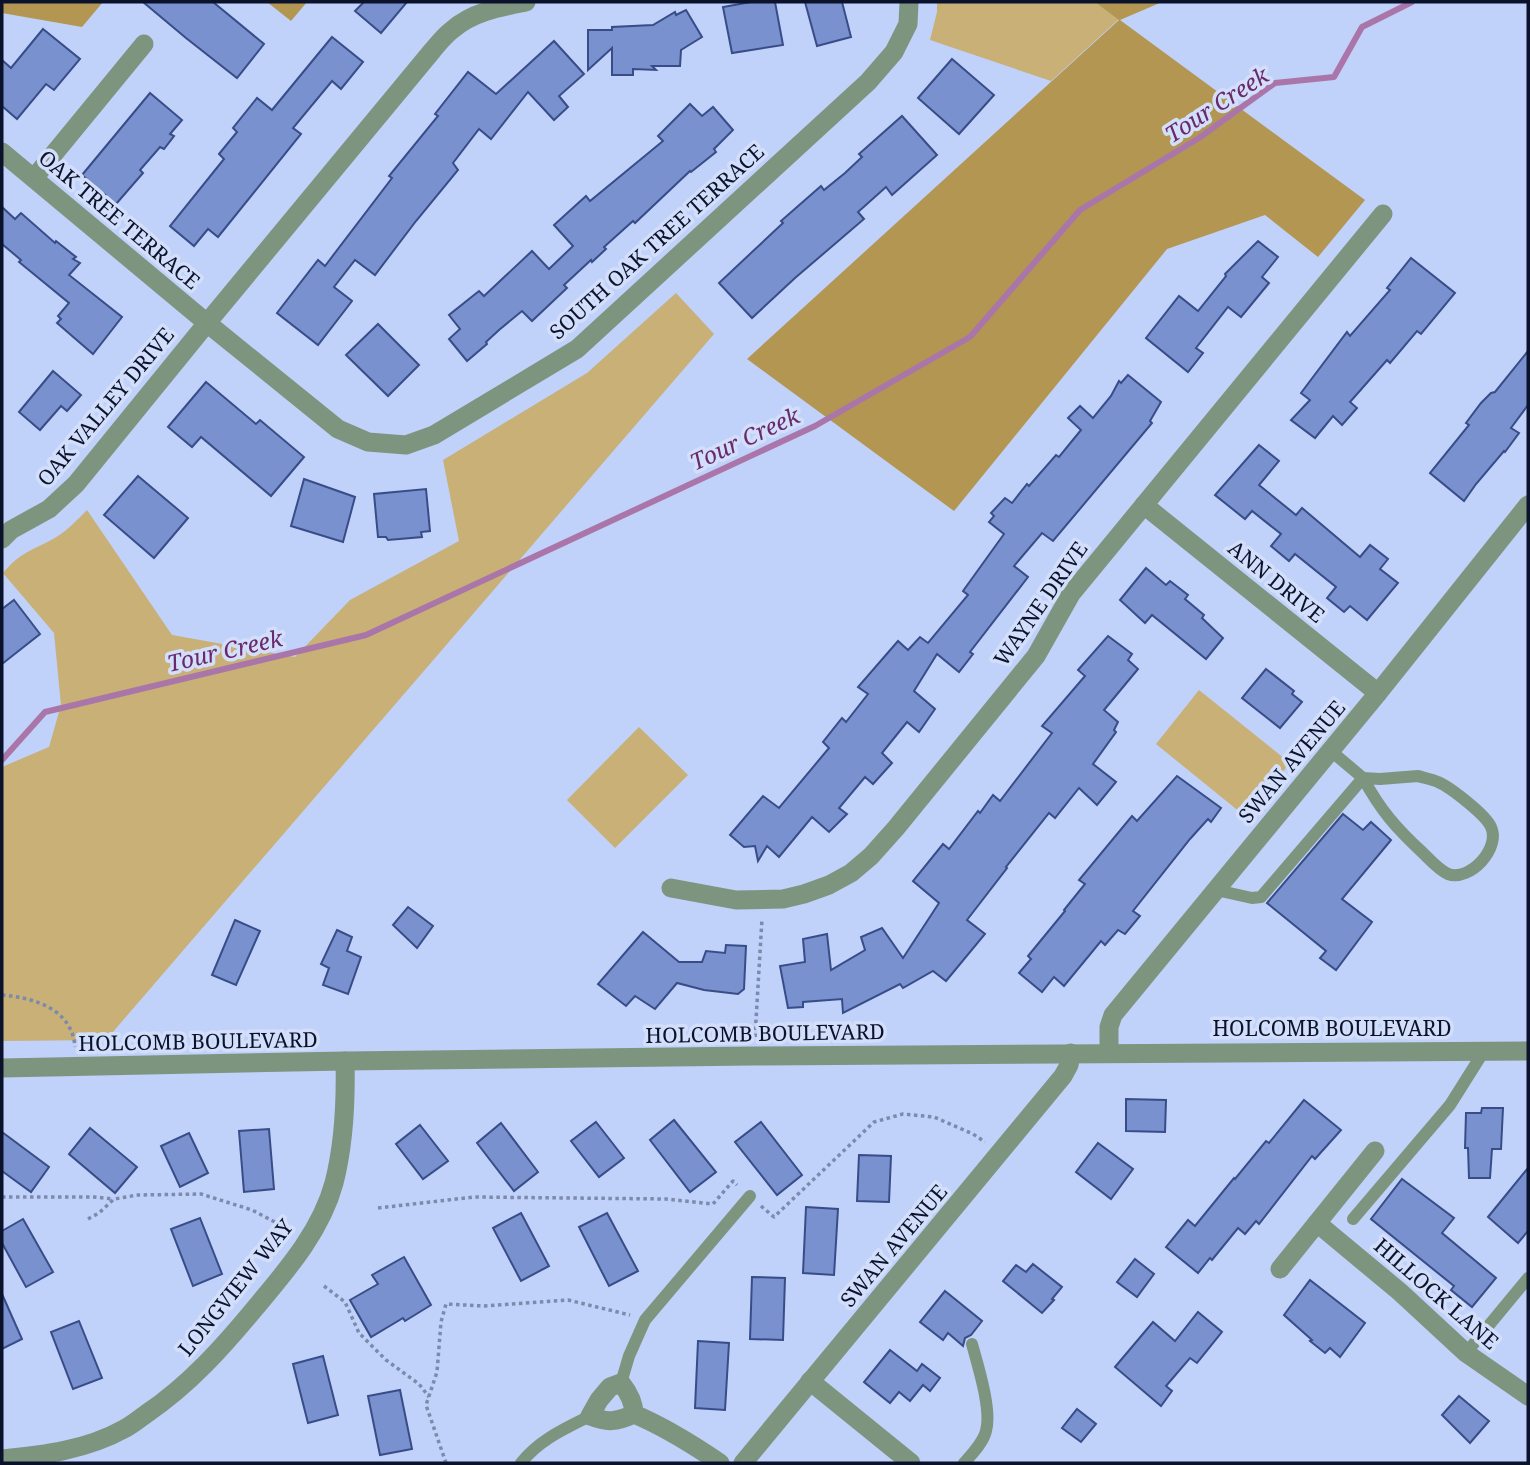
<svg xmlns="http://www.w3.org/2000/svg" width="1530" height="1465" font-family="'Noto Serif',serif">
  <rect width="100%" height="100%" fill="#c0d1fa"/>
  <g fill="#c8b076">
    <path d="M937,2H1095L1119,19L1051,81L930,40L937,12Z"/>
    <path d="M676,293L714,334L106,1040L2,1041V767L49,747L61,705L54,633L3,573C22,550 35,550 58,536C69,529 78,519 87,510L172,635L295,657L350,600L459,541L443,460L587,373Z"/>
    <path d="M1199,690L1290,763L1246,817L1156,744Z"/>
    <path d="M639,727L688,775L615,848L567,800Z"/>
  </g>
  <g fill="#b39651">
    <path d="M2,2H103L82,27L2,13Z"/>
    <path d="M267,2H307L291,21Z"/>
    <path d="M1095,2H1162L1120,20L1365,200L1318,257L1265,215L1167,249L954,511L747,359L1119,20Z"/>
  </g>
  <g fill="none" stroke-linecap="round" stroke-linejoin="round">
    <path stroke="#aa76a9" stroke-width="6" d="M2,760L45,712L366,635L815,426L970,337L1080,210L1199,138L1275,83L1334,77L1362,27L1412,2"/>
  </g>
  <g fill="#7991ce" stroke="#384d88" stroke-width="2">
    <path d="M143,2H213L264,44L237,78L186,38Z"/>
    <path d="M364,2H407L381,33L355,11Z"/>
    <path d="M751,2H775L783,45L732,53L723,7Z"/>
    <path d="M805,2H842L851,37L817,46Z"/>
    <path d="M686,10L702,37L681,50L680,66H652L656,70L633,69V75H612V48L588,70V30H612V27L653,25L675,12L676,15Z"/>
    <path d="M43,29L80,59L54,90L46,84L17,119L2,106V60L11,68Z"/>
    <path d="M332,37L363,62L341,89L332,81L293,128L301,134L218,237L208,229L194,246L170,226L224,159L219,154L237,132L233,128L257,98L272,110Z"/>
    <path d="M554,41L584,74L559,96L568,107L554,120L528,92L491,139L479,129L453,163L458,170L416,221L375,275L355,260L334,287L352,301L318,345L277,313L318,260L325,266L392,178L389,176L438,116L435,114L468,72L496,94Z"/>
    <path d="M952,59L994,95L959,134L918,98Z"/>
    <path d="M150,93L182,120L170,134L174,136L164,149L160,147L140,170L143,173L116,204L82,175Z"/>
    <path d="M690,104L702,116L713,107L733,130L714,149L716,152L691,172L690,171L635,223L633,221L604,247L606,249L592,262L591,260L564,285L567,288L532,321L522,311L499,330L486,342L487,344L467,361L449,339L460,329L449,315L479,291L484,296L532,251L549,269L573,246L554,225L586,196L590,201L663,141L658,136Z"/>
    <path d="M902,116L937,155L892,195L886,187L858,212L864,219L795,278L752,318L719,283L783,223L781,221L821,186L824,190L845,173L862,157L859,154Z"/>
    <path d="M2,207L15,219L21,213L55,243L56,241L76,257L73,259L80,263L69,275L122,317L93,354L57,323L61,319L58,316L69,303L19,262L21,260L2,244Z"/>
    <path d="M1258,241L1278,257L1262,277L1269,283L1241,317L1228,307L1196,348L1203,353L1188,372L1146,338L1179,296L1198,311L1226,276L1225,274Z"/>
    <path d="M1411,258L1455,293L1421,334L1417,331L1390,363L1387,360L1350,402L1357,408L1342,425L1333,416L1315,438L1291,420L1310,400L1301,393L1347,332L1350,336L1390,290L1387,288Z"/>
    <path d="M378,324L419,365L388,396L346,355Z"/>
    <path d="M1528,351V405L1511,428L1519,433L1505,452L1504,451L1476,484L1464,501L1430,473L1469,425L1466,423L1481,403L1491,393L1495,392Z"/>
    <path d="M53,371L81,395L67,411L61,406L40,430L19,412Z"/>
    <path d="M1128,375L1161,402L1150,421L1152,423L1053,541L1042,533L1014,566L1028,577L970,652L973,654L959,672L937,654L914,691L935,709L919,732L907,722L882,753L892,763L873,784L865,777L839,808L847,814L829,832L812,817L779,857L767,846L758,861L755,846L744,847L730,835L763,796L779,808L829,748L823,742L842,718L846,722L868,694L858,687L898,641L908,650L920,637L928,643L968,595L963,591L1004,534L989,522L994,516L991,513L1005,498L1012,503L1027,484L1029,486L1056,455L1059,457L1081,430L1068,418L1080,406L1093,418L1111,396L1119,381L1121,383Z"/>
    <path d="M206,382L256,424L260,420L304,457L271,496L201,437L192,447L168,427Z"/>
    <path d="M1259,445L1279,461L1259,485L1296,515L1302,508L1360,557L1370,545L1388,559L1380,569L1398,583L1367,620L1350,606L1344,612L1327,598L1336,587L1295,554L1289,561L1271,546L1281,534L1252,511L1245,519L1215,495Z"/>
    <path d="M138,476L188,518L154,558L104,515Z"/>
    <path d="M304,479L355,497L343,542L291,526Z"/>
    <path d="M426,489L430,531L421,532L422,537L388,540L386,537H378L374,494Z"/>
    <path d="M1146,568L1166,585L1170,581L1188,595L1185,599L1204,615L1202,618L1223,638L1206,659L1152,615L1145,623L1120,600Z"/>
    <path d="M14,600L40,634L2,664V609Z"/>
    <path d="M1108,636L1132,654L1128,660L1138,669L1104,710L1118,722L1114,730L1116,732L1093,764L1116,782L1097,805L1079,788L1055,818L1049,813L1006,867L1007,868L967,920L985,934L946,981L933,971L903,988L900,984L843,1013L842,999L803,1002V1007L788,1008L780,966L805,962L803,939L827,934L831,970L865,950L861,937L882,928L903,958L939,903L913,881L943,844L949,849L978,811L980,813L993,795L1000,801L1052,733L1042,726L1085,676L1078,670Z"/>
    <path d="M1266,669L1294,691L1292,694L1302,702L1280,728L1242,698Z"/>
    <path d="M1177,776L1221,808L1211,822L1208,819L1190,839L1133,911L1140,916L1125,934L1118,930L1105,945L1101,941L1064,986L1054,977L1042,992L1019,973L1031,959L1028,956L1065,911L1064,910L1085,884L1079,880L1132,816L1137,821Z"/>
    <path d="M1343,814L1363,830L1371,822L1391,840L1342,899L1372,922L1336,970L1320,958L1326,951L1267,903Z"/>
    <path d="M408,907L433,926L417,948L393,925Z"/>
    <path d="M235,920L260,931L236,985L212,975Z"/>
    <path d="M337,930L352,937L347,951L361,957L348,994L323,985L329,968L321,964Z"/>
    <path d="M643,932L679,962H702L706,951L725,953L726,945L746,946L744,989L738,994L704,990L677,983L655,1009L635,996L626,1006L598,984Z"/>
    <path d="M1126,1099L1166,1100L1165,1132L1126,1131Z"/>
    <path d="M1304,1100L1341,1130L1315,1159L1312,1156L1259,1224L1256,1221L1245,1234L1238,1228L1212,1260L1210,1258L1198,1273L1166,1247L1188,1220L1195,1226L1234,1178L1235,1179L1266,1141L1269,1143Z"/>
    <path d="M1482,1108H1503L1501,1149H1492L1490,1178H1469L1468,1148H1465L1466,1113H1481Z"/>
    <path d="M674,1120L716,1172L690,1192L650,1140Z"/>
    <path d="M596,1122L624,1158L599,1177L571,1141Z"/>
    <path d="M761,1122L802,1175L777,1195L735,1142Z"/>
    <path d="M501,1123L538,1172L514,1191L477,1143Z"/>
    <path d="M420,1125L448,1161L423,1179L396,1144Z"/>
    <path d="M90,1128L137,1167L115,1193L69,1154Z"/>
    <path d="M269,1129L274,1189L244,1192L239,1131Z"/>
    <path d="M2,1132L49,1167L31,1192L2,1171Z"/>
    <path d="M189,1133L208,1173L180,1187L161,1146Z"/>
    <path d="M1098,1143L1133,1169L1111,1199L1076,1172Z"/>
    <path d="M859,1155L891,1156L889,1202L857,1201Z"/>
    <path d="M1528,1168V1231L1518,1243L1488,1217Z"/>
    <path d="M1402,1179L1454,1218L1442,1233L1496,1278L1472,1307L1451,1290L1454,1286L1371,1219Z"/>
    <path d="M806,1207L838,1209L834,1275L803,1273Z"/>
    <path d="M521,1213L549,1266L521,1281L493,1228Z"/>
    <path d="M607,1213L638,1271L609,1286L579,1227Z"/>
    <path d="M200,1218L222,1274L193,1286L171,1229Z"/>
    <path d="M23,1219L53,1272L26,1287L2,1243V1231Z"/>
    <path d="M404,1257L431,1305L405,1321L403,1318L371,1337L350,1300L378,1284L372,1275Z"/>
    <path d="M1135,1259L1154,1274L1137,1297L1117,1282Z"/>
    <path d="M1033,1264L1062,1287L1052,1299L1054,1300L1042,1313L1003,1281L1016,1265L1026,1272Z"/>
    <path d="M752,1277L785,1278L783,1340L750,1339Z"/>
    <path d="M1310,1280L1365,1323L1340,1357L1330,1348L1325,1353L1310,1341L1312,1340L1284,1315Z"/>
    <path d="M945,1291L982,1321L971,1335L965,1338L963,1346L948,1333L943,1340L920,1322Z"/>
    <path d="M2,1294L22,1339L2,1349Z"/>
    <path d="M1198,1312L1222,1332L1197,1363L1190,1358L1166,1386L1172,1391L1161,1406L1115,1367L1153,1322L1175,1341Z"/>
    <path d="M79,1321L102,1378L73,1389L51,1332Z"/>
    <path d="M698,1341L729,1343L725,1410L695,1408Z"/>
    <path d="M890,1350L917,1371L922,1364L940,1378L930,1391L923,1385L910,1401L899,1392L890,1403L864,1382Z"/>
    <path d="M323,1356L338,1415L308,1423L293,1364Z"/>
    <path d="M400,1390L412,1449L380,1455L368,1396Z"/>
    <path d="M1459,1396L1489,1421L1470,1443L1442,1415Z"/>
    <path d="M1077,1409L1096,1424L1081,1442L1062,1428Z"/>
  </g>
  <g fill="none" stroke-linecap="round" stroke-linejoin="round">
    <g stroke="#7c8aac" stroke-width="3.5" stroke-dasharray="3.5 3.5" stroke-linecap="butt">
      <path d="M2,995C35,998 72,1009 75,1047"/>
      <path d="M755,1037L762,919"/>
      <path d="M2,1197H94L114,1199"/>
      <path d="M761,1206L774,1217L874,1122L903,1114L934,1117L973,1134L985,1142"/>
      <path d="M378,1208L474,1197L666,1199L713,1204L733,1181L737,1185"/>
      <path d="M88,1219L99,1213L114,1199L138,1195L201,1194L252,1210L290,1230"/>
      <path d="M324,1286L345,1302L359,1333L386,1360L419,1384L429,1397"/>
      <path d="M446,1463L426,1405L437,1372L441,1322L446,1304L484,1306L568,1300L630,1315"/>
    </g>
    <g stroke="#7d957f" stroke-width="12">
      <path d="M1418,776C1424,778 1432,779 1438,782C1450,787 1486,815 1491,827C1501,848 1470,882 1448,874C1439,870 1430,860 1423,853C1396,828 1381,811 1363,778L1380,779Z"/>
      <path d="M1216,890L1252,898L1261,897L1363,778L1331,751"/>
      <path d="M1353,1219L1450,1105L1484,1051"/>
      <path d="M1466,1353L1528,1278"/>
      <path d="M621,1383L629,1356L645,1320L750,1196"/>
      <path d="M521,1463C539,1440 564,1429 590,1416"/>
      <path d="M964,1463C972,1454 983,1443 986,1431C992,1410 978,1366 972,1344"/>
    </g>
    <g stroke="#7d957f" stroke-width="19">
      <path d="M526,2C500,7 472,12 452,30C444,36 438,44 432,51L207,323L338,429L368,442L406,445L434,435L577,349L868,82L894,52L908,24L909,2"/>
      <path d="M2,152L207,323L76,484L49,509L11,530L2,539"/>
      <path d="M34,178L144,44"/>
      <path d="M1144,505L1378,693"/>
      <path d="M671,888L736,900L783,899L804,894L829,885L851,873L871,856L896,828L1036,656L1071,594L1383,214"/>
      <path d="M1109,1053V1027L1113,1015L1378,693L1528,505"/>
      <path d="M1317,1223L1400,1292L1466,1353L1528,1396"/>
      <path d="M1280,1269L1375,1151"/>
      <path d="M810,1381L911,1463"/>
      <path d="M634,1414C634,1402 629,1393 621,1383L610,1387L599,1400L590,1416C608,1423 616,1422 634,1414C665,1427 692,1444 720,1463"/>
      <path d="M2,1459C44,1455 86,1450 124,1429C132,1425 139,1419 146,1414C189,1385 223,1347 256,1307C287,1270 321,1231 334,1183C344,1144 346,1101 345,1061"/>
    </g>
    <g stroke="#7d957f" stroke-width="19">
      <path d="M2,1068L345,1061L754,1056L1528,1051"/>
      <path d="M743,1463L1063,1076L1069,1065L1071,1053"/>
    </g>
  </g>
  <g text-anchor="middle" stroke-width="7" stroke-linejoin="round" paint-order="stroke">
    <g font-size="21" fill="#0a132b" stroke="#d2defa">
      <text transform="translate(119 220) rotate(40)" y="7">OAK TREE TERRACE</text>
      <text transform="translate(657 242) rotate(-42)" y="7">SOUTH OAK TREE TERRACE</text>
      <text transform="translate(106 407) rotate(-50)" y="7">OAK VALLEY DRIVE</text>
      <text transform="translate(1276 582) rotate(39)" y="7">ANN DRIVE</text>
      <text transform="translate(1041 604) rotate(-55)" y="7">WAYNE DRIVE</text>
      <text transform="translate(1292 762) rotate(-50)" y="7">SWAN AVENUE</text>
      <text x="1332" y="1036">HOLCOMB BOULEVARD</text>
      <text transform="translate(765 1034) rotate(-1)" y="7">HOLCOMB BOULEVARD</text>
      <text transform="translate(198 1042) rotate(-1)" y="7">HOLCOMB BOULEVARD</text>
      <text transform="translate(894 1246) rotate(-50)" y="7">SWAN AVENUE</text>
      <text transform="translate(236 1288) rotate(-51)" y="7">LONGVIEW WAY</text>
      <text transform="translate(1436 1294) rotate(41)" y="7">HILLOCK LANE</text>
    </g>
    <g font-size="23" font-style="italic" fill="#69296a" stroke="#d2defa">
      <text transform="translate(1217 105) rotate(-33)" y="8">Tour Creek</text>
      <text transform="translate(745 439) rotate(-25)" y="8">Tour Creek</text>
      <text transform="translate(225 651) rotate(-13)" y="8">Tour Creek</text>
    </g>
  </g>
  <rect width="1530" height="1465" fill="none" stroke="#0a132b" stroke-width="7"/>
</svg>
